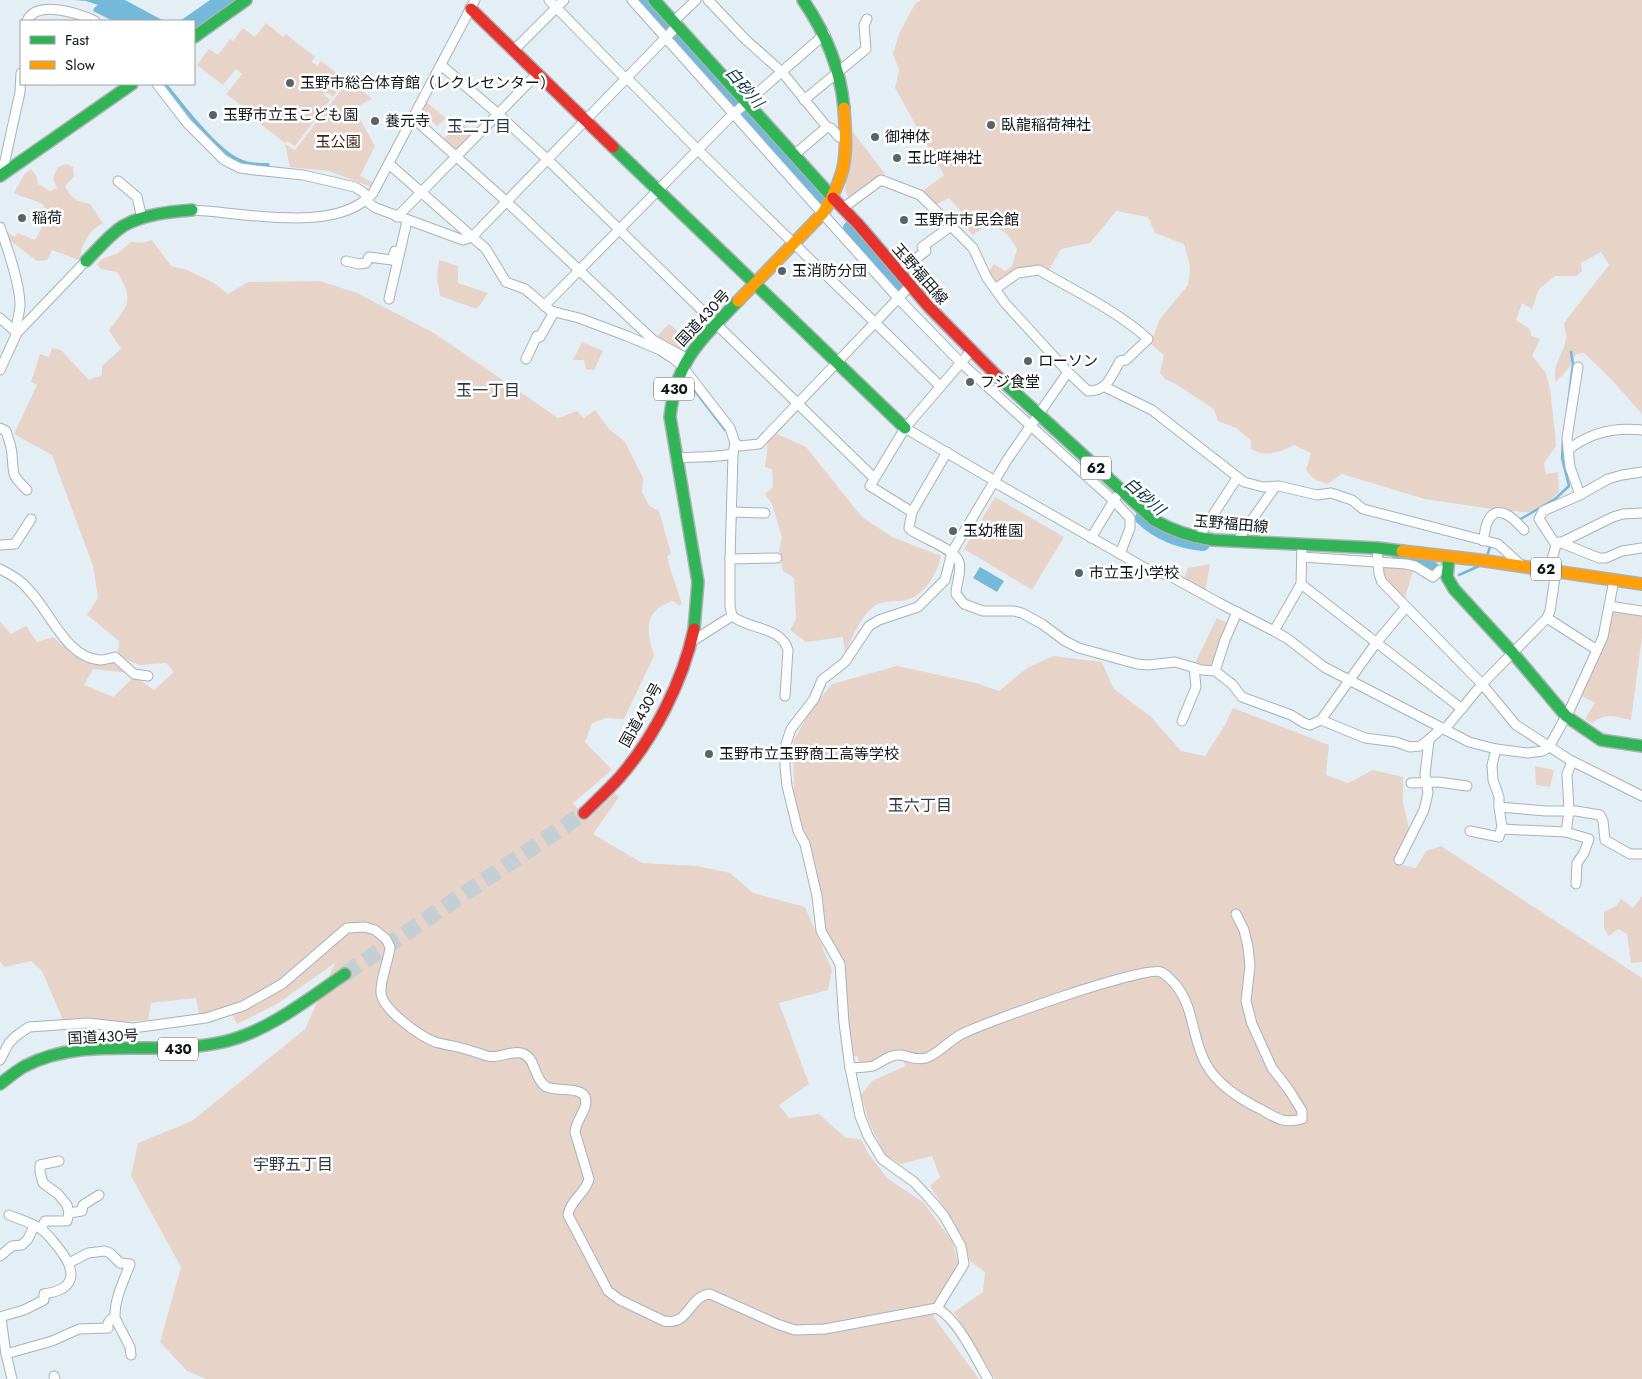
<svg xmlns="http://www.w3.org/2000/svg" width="1642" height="1379" font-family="Jost,'Noto Sans JP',sans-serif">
  <rect width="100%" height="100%" fill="#e4eff5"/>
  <g fill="#e8d3c8">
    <path d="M921,0H1642V414L1610,378L1584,353L1576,354L1568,369L1556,382C1551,365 1564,354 1566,339C1567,334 1564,328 1564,323L1609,265L1601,252L1581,263L1582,271L1576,276H1555L1539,289L1532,309L1522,303L1516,320L1530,329L1531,336L1540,339L1532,356L1545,371L1550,388L1555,434L1556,446L1544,463L1546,474L1558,472L1559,492L1551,500L1530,512H1523L1492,509L1425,499L1342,474L1327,484L1314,479L1306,470L1311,453L1294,445C1280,452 1266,458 1251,449V440L1236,428L1218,421L1214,409L1174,383L1165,379L1160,373L1164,355L1151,344L1159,320L1188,285L1190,266L1184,244L1155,233L1148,217L1116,211L1090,243L1061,249L1049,270L1039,265L1025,268L998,285L991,279L989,272L994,264L1005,271L1012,266L1017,249L1008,235L990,222L973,235L966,228L979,215L974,210L963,213L949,198L935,205L924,195V190L944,175L895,88L899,70L893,54L899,34L915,4Z"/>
    <path d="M266,23L283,37L286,34L315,57L312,62L317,66L321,61L346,80L333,97L326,92L324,95L330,100L295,146L287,141L285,143L255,120L257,117L226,94L242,74L236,69L223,85L197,65L209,49L218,55L230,39L233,41L243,28L255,37Z"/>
    <path d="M349,80L372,99L354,108L375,146L360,176L374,183L372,187L329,171L290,167L285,144L295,150Z"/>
    <path d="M426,102L446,118L437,126L422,113Z"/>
    <path d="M461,121L473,134L455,153L443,140Z"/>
    <path d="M853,132L885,174L850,201L845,190Z"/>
    <path d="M66,164L73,167L74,176L65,186C71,198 77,202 90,204L103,223C87,232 83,243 79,260L52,250L47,260L37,261L7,238L4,230L15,237L18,233L35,240L44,223L40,218L44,205C34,199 24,198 14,193L24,175L31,169L36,175L38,184L50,191L57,188C52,178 53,177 58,167Z"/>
    <path d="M152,240L171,266L187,270L214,283L228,294L248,282L320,281L357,293L434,333L558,418L577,411L584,418L595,410L609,429L625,442L643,478L642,492L649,506L659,511L671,553L667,557C671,573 677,588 682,604L679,606L673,601C642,611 647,631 654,656L624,719L606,718L592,723L585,742L612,770L573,803L588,820L615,793L619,797L593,834L642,863L697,866L730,873L753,893L805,907L832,970L828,990L779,1003L809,1084L779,1105L789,1118L819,1114L846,1138L861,1139L868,1153L887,1178L924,1203L952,1241L958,1262L933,1316L979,1379H206L187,1371L160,1342L181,1267L131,1176L138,1143L192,1121L305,1029L335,963L277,1004L237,1024L229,1008L199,1015L196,998L151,1003L148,1020L123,1022L63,1020L42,971L31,961L4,967L0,961V622L11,634L26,626L37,642L53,637L72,654L101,662L115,659L129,673L93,669L84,685L113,697L132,679L137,678L154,690L174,672L166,663L140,665L129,661L118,654L119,641L87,615L98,598L93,566L52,455L14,434L37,385L31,382L40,354L49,357L52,348L61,350L89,380L102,375V366L121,349L109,330C128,306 135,300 117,272L101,269L97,264L102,259L118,253L131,242L142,243Z"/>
    <path d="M439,260L458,266V283L488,293L477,309L440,296L437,277Z"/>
    <path d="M669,324L691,342L681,352L656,337Z"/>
    <path d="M582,342L603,351L594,370L586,369L584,360H573Z"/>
    <path d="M777,434L806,447L862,517L892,537L941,556C938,573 924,596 906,600C897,602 884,600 876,605C861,614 852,639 845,653L843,637L806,642L790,630L796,619L794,578L783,571L779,551L782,538L772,504L765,494L773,487L772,469L765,467L768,441Z"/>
    <path d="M995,497L1064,537L1032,590L964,549Z"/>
    <path d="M1380,563L1414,568L1404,601L1383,578Z"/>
    <path d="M1210,564L1205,592L1184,579L1188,568Z"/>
    <path d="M1613,610L1642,614V637L1631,720C1615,717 1606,712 1592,723L1585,719L1595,703L1580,695Z"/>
    <path d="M1217,618L1229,624L1214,667L1194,665Z"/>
    <path d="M1053,656L1102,662L1113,688L1151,717L1181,751L1205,756L1226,723L1233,708L1329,745L1326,775L1348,783L1373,770L1403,777V803L1409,828L1393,863L1416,868L1426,851L1441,846L1642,978V1379H995L954,1312L983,1292L985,1272L970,1261L962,1237L930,1186L940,1177L932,1156L901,1164L885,1155L869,1122L861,1095L872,1081L905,1066L901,1052L870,1064H859L858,1057L851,1055L844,993L846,980L843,960L826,934L823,900L815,862L806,838L794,797L793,742L808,714L832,684L897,666L976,683L999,691L1027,668Z"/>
    <path d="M1535,766L1554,770L1550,787L1536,785Z"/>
    <path d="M1642,896V962L1631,963L1627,934L1618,929L1609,936L1604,928V912L1616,906L1621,899L1633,908Z"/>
  </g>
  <g fill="#74b9d9">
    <path d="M74,0H125L164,21H113L93,11L94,8L98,5L86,1Z"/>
    <path d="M210,0H235L194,29V21H180Z"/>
    <path d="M164,84H167C184,104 219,152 243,160C251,163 261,163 269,163L270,167C258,166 245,166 235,161C212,150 180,105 164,84Z"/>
    <path d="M980,567L1004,581L997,592L973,578Z"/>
  </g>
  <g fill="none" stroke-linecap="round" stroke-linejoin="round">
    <g stroke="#74b9d9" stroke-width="2.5">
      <path d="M685,378L725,430"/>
      <path d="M1567,413L1573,364L1571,352"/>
      <path d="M1519,520L1555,499L1569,486L1562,458L1563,440"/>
      <path d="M1487,556L1491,544"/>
      <path d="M1459,575L1479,566"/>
    </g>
    <g stroke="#74b9d9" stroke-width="14">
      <path d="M645,0L819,197"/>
      <path d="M850,228L903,288"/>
      <path d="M1142,518C1159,534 1179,542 1203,544"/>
      <path d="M1399,556L1414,558L1433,569"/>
    </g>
    <path stroke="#c4cfd4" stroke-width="16" stroke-dasharray="16 8" stroke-linecap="butt" d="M345,974L584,813"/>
    <g stroke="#aab2b7" stroke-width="11">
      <g id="street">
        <path d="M549,0L622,75L627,78L698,150L940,386"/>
        <path d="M632,0L898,298L960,362L1113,500L1130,518V528L1120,554"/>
        <path d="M708,0L745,39L782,72L827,127L794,155"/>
        <path d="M27,21C36,0 76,12 95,21"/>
        <path d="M674,21L696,0"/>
        <path d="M514,50L564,0"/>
        <path d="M441,65L497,113L548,160L874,478"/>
        <path d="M157,84L187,123L223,159L230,163L240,168L255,170L303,175L355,187L364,193L370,204L376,208L463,240L472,237L678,25"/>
        <path d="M804,100L866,49L864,25L867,19"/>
        <path d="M413,118L507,202L653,340L686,358"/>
        <path d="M827,127L831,128L839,137H846"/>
        <path d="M389,164L486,249L506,282L525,289L551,311L579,318L627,336L660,350L674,359L682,366L730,428L735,443L733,454L730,559V606L732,616"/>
        <path d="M2,174L20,92L21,73"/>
        <path d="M118,181L137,197L142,218"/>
        <path d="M843,208L881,180L920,195L973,248L987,278L1005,303L1068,372L1088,391C1108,391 1111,376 1120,361L1126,360L1148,339C1119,312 1073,290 1039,270L1018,273L995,289"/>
        <path d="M192,210C243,212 336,235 373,193L475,0"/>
        <path d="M397,217L537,74"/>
        <path d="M0,227C7,247 20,283 20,305C20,314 15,323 17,333"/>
        <path d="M346,261L359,264L366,263L369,257L392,260L395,251"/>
        <path d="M898,272L926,251L922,247L951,226"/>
        <path d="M389,299L407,221"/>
        <path d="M544,306L730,117L825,34"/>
        <path d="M0,318L17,333"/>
        <path d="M526,359L537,336L540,337L554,312"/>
        <path d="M1578,367L1567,438L1570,467L1580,495"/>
        <path d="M0,370L17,333L86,261"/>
        <path d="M1105,387L1152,410L1244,482L1263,487L1279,486L1317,495L1331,493L1352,500L1363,509L1498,544L1521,565"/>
        <path d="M0,428L6,431C8,438 12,447 12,455C14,476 11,474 27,490"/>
        <path d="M905,428L995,481"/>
        <path d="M735,443L740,446L759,444L910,286"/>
        <path d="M1568,450C1589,433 1615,427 1642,430"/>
        <path d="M947,452L912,512L909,528L911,530C922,538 955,549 959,562C962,573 956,583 956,594L964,604L983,611H1014L1022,613L1042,624L1065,641L1079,648L1137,664L1148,665L1175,662L1202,670L1215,671L1232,684L1242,697L1291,715L1304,723L1310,725L1321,720L1376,643L1406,607"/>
        <path d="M676,458C695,456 714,458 733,454"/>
        <path d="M994,482L1145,568L1170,576L1223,605L1274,631L1288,639L1324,667L1469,742L1496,749L1528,753L1543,751L1549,747L1570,709L1603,637L1614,580"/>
        <path d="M732,512L765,513"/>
        <path d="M912,512L870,486L905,428L971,351"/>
        <path d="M1091,538L1116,497"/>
        <path d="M1198,538L1237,478"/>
        <path d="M1237,541L1275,487"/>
        <path d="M1483,541C1485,534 1485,526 1488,521C1498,501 1516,521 1524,530"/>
        <path d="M1559,542L1599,558H1606L1622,551L1642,548"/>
        <path d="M1302,544L1301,584L1462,709"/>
        <path d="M0,545L15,544L31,519"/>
        <path d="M1556,545L1613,517L1623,514L1642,513"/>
        <path d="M1377,548L1379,574L1382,582L1482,684L1516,725L1570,760L1642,796"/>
        <path d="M1302,557L1406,564L1415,566L1433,577L1440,570H1447"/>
        <path d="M730,559L777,558"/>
        <path d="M0,569C10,574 21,580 28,589C50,611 66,658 100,660C105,660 111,658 115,657L134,674L148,676"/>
        <path d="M1549,570L1556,545L1539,519L1543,511L1580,495L1608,479L1622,475L1642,472"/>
        <path d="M1609,606L1642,611"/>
        <path d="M1547,618L1597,650"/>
        <path d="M1274,631L1301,584"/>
        <path d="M691,642L732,616C749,630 781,626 788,650L785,696"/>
        <path d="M1215,671L1225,640L1237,612"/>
        <path d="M1321,720L1365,738L1396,742L1410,747L1420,746L1426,742L1440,730L1445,729L1482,684L1547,618L1550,611L1556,571"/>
        <path d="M1182,721L1196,687L1194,668"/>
        <path d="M1411,783L1438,782L1467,786"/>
        <path d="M1499,807L1546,811H1576L1600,815L1603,821L1605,840L1630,854H1642"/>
        <path d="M1501,829L1566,832L1589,839L1584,853L1577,863L1576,884"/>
        <path d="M1470,831L1499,837L1502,827L1499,807V797L1493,780L1492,765L1496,749"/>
        <path d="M1566,832L1569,811L1567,774L1572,762"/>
        <path d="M1399,860L1424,810L1428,793L1425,774L1429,740"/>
        <path d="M0,1060L9,1043L16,1036L29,1027L88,1023L133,1028L206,1018L243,1006L282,984L347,928L365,927L375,930L386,939L390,947C389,960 380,980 381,992C381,1009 420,1036 435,1042C445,1045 456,1046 465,1049C473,1051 480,1054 487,1056C499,1059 514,1049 524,1054C536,1060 534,1078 545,1086C556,1094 592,1082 585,1107C582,1116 576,1122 575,1132L589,1179C586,1193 570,1200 568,1215L608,1291L620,1300L664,1321C690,1326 688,1296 710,1294L777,1324L795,1330L825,1329L937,1308L964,1264L961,1246L944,1216L929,1198L914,1182L882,1159L868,1136L860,1116L850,1068L844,1023L840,964L821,931L817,896L805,844L798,831L787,786L785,767L786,744L791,729L814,699L822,680L845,662L869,626L879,620L918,607L945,580L952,552L1007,460L1068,372"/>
        <path d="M850,1068C857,1067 866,1068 873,1066C882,1062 890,1054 900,1055C910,1056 916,1061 926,1058C938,1054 949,1041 960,1035C982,1023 1145,965 1161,972C1166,974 1171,980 1175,984C1195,1008 1191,1037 1206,1064C1217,1084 1240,1099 1260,1109C1277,1118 1283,1124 1302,1119V1111L1289,1090L1272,1068L1252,1024L1246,1001L1250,966L1248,947L1244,930L1236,914"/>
        <path d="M59,1161L40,1165V1172L43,1183L58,1194L67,1205L69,1213"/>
        <path d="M41,1229L45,1221H67L69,1213L82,1211L83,1205L99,1195"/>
        <path d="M0,1256L12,1246L22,1245L28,1239L34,1226"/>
        <path d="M69,1263L88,1253L105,1251L110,1253L120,1263L130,1264C124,1281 114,1299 115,1318L130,1347L131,1355"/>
        <path d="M937,1308C960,1322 974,1356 988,1379"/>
        <path d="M0,1317L24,1310L44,1300V1294C79,1289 76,1269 57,1246C52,1240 47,1233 41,1229C32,1223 19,1219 9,1215"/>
        <path d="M1,1318L6,1354L12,1379"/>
        <path d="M6,1354L52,1341L79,1329L108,1328V1323L111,1319L115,1318"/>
        <path d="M54,1376L55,1379"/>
      </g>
    </g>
    <g stroke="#aab2b7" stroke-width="14">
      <g id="fast">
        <path d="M654,0L833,198"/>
        <path d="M803,0C826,34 840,67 844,108"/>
        <path d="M194,37L246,0"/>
        <path d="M613,147L905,428"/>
        <path d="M0,176L132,84"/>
        <path d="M86,261C98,249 109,235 123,226C144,214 169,212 192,210"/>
        <path d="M998,377L1154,520C1173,531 1192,537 1213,540L1377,548L1402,551"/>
        <path d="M1449,557L1447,577L1454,589L1512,652L1566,716L1601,740L1642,746"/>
        <path d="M694,629L698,582L670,417C676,360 701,340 738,301"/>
        <path d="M0,1084C8,1078 16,1071 25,1066C86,1034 161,1058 227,1041C270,1030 308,999 345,974"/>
      </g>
    </g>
    <g stroke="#aab2b7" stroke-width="14">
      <g id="slow">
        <path d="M738,301L823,213C848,171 847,156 844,108"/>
        <path d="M1402,551L1479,560L1642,584"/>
      </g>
    </g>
    <g stroke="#aab2b7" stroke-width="14">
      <g id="jam">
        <path d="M471,9L613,147"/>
        <path d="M833,198L858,224L928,306L998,377"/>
        <path d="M584,813C596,801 608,790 619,778C654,738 683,681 694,629"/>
      </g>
    </g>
    <use href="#street" stroke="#fbfdfe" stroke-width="9"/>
    <use href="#fast" stroke="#30b455" stroke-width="11"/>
    <use href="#slow" stroke="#ff9f0a" stroke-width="11"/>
    <use href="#jam" stroke="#e5322d" stroke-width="11"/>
  </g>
  <g fill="#5a6367" stroke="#fff" stroke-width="2">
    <circle cx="290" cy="83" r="5"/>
    <circle cx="213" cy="115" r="5"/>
    <circle cx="375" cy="121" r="5"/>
    <circle cx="991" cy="125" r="5"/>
    <circle cx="875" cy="137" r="5"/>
    <circle cx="897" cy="158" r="5"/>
    <circle cx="22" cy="218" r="5"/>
    <circle cx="904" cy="220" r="5"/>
    <circle cx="782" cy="271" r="5"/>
    <circle cx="1028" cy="361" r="5"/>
    <circle cx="970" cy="382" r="5"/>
    <circle cx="953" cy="531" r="5"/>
    <circle cx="1079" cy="573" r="5"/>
    <circle cx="709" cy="754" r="5"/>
  </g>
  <g text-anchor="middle" stroke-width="5" stroke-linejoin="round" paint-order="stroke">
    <g fill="#fff" stroke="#585d5f" stroke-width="1">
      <rect x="654" y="377.5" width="40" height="23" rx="4"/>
      <rect x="1081" y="456.5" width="30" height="23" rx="4"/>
      <rect x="1531" y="557.5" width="30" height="23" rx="4"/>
      <rect x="158" y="1037.5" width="40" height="23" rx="4"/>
    </g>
    <g font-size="14" font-weight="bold" fill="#10171a">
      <text x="674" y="394">430</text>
      <text x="1096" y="473">62</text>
      <text x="1546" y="574">62</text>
      <text x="178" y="1054">430</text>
    </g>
    <g font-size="15" fill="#10171a" stroke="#fff" text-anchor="start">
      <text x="300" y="88">玉野市総合体育館（レクレセンター）</text>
      <text x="223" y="120">玉野市立玉こども園</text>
      <text x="385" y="126">養元寺</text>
      <text x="1001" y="130">臥龍稲荷神社</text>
      <text x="885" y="142">御神体</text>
      <text x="907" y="163">玉比咩神社</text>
      <text x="32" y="223">稲荷</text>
      <text x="914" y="225">玉野市市民会館</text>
      <text x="792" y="276">玉消防分団</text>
      <text x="1038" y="366">ローソン</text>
      <text x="980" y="387">フジ食堂</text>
      <text x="963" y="536">玉幼稚園</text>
      <text x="1089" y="578">市立玉小学校</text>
      <text x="719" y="759">玉野市立玉野商工高等学校</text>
    </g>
    <g font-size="15" fill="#40210f" stroke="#fff">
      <text x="338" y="147">玉公園</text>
    </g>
    <g font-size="15" fill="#10171a" stroke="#fff">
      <text transform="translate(920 274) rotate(49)" y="5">玉野福田線</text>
      <text transform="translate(703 318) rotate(-47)" y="5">国道430号</text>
      <text transform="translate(1231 524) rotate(5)" y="5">玉野福田線</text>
      <text transform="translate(641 715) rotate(-61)" y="5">国道430号</text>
      <text transform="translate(103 1037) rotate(-3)" y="5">国道430号</text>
    </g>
    <g font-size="16" font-style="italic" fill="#083345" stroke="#fff">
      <text transform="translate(745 87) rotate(49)" y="6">白砂川</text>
      <text transform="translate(1145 496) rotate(41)" y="6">白砂川</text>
    </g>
    <g font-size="16" fill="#2b3a42" stroke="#fff">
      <text x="479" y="132">玉二丁目</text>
      <text x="488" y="396">玉一丁目</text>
      <text x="920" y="811">玉六丁目</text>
      <text x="293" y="1170">宇野五丁目</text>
    </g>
  </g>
  <rect x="20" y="20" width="175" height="65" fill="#ffffff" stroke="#9fa2a3"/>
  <rect x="30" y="36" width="25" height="8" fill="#30b455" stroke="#9fa2a3"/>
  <text x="65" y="45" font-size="15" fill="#10171a">Fast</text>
  <rect x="30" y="61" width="25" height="8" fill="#ff9f0a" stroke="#9fa2a3"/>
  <text x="65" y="70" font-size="15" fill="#10171a">Slow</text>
</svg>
